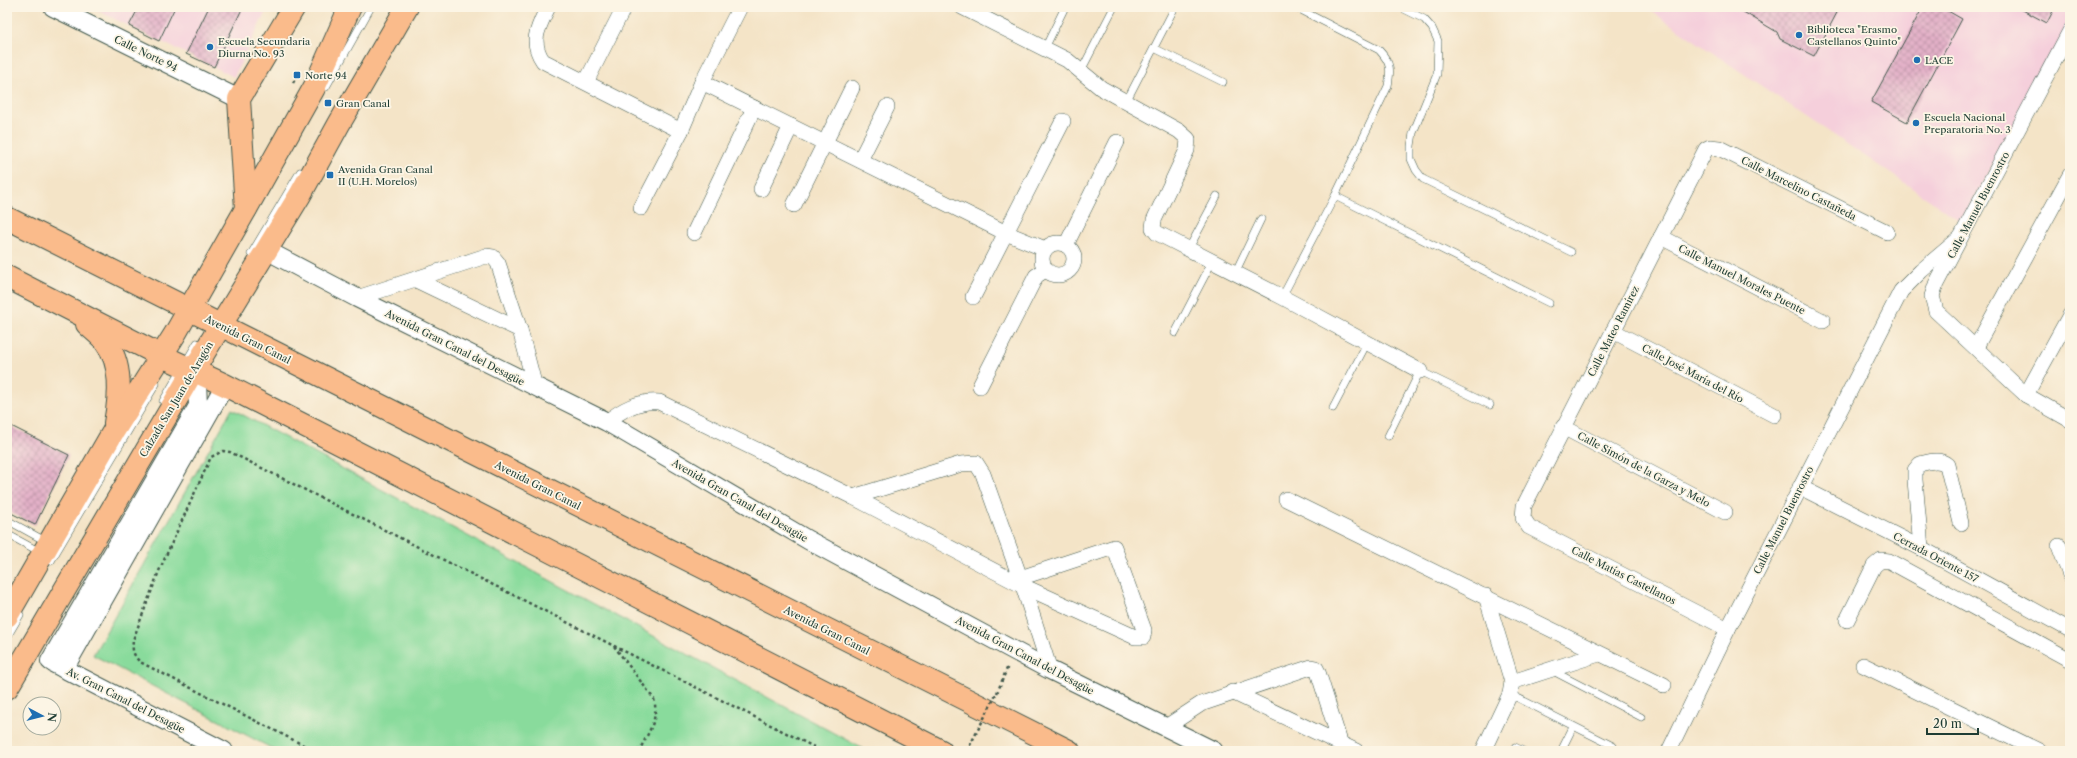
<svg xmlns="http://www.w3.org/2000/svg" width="2077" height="758" font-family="'Libre Caslon Text',serif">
  <defs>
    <pattern id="building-cross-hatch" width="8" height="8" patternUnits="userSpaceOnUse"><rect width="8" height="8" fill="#e3b0c8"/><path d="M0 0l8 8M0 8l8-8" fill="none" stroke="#b790a3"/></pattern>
  </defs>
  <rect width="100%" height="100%" fill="#fcf5e5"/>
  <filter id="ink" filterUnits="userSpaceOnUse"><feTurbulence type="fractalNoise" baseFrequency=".025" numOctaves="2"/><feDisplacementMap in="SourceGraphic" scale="8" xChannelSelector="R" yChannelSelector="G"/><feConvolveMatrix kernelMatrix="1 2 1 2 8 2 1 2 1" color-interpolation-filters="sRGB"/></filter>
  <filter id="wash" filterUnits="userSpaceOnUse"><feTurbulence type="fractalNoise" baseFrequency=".012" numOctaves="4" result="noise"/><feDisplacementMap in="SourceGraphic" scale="16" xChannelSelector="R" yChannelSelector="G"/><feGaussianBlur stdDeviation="0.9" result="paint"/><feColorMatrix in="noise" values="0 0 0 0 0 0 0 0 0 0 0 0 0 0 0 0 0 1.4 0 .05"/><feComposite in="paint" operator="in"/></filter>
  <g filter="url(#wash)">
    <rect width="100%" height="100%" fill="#f4e4c7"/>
    <g fill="#f5cfdb">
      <path d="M90,7H268L234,77Z"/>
      <path d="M1645,7H2070V24L1962,222Z"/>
    </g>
    <path fill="#89db9c" stroke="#548c68" d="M232,409L867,751H277L93,655Z"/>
    <g id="blocks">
      <g fill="url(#building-cross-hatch)">
        <path d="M139,7H175L159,41L129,26Z"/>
        <path d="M209,7H243L214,67L186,54Z"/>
        <path d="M1735,7H1840L1814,56L1780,39L1777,32Z"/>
        <path d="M1923,7H1941L1962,19L1907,122L1871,102Z"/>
        <path d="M2017,7H2055L2047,23Z"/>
        <path d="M7,424L69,455L35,525L7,511Z"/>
      </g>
    </g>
  </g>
  <g filter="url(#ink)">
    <use href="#blocks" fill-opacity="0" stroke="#3f564a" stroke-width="1"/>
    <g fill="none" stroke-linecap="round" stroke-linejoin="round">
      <g stroke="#3f564a" stroke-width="8">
        <g id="service">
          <path d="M1400,7L1424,19L1432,28L1438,41L1437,74L1413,133L1411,146V159L1416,170L1423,179L1571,252"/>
          <path d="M1045,48L1065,7"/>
          <path d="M1154,48L1223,82"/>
          <path d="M1081,71L1114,7"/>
          <path d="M326,87L371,7"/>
          <path d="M1126,102L1175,7"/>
          <path d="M1335,196L1549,303"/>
          <path d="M1188,250L1217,196"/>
          <path d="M251,254L300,172"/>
          <path d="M1235,273L1261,219"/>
          <path d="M1282,297L1335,196L1388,86C1391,69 1391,63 1379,50L1295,7"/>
          <path d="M1175,333L1212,262"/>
          <path d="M163,401L197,343"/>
          <path d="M1333,408L1367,343"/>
          <path d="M1388,436L1420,371L1490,405"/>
          <path d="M7,520L47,542"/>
          <path d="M7,534L40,552"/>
          <path d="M51,561L156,384"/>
          <path d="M7,637L20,615"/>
          <path d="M1551,670L1641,717"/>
          <path d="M1510,694L1613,746"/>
          <path d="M1515,747L1523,751"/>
          <path d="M1561,751L1573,727"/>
        </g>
      </g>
      <g stroke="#3f564a" stroke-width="16">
        <g id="minor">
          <path d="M548,7C539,26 529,41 543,61L681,131L702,82L1006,233L1045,249"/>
          <path d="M962,7L1067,60L1101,88L1179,131L1188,139L1187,150L1154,220L1153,228L1157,233L1282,297L1420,371"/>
          <path d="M2070,31L1936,284L1932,296L1936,311L2026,395L2070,420"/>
          <path d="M586,82L624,7"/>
          <path d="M702,82L740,7"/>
          <path d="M860,160L887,107"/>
          <path d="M761,189L791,126"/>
          <path d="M794,205L852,88"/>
          <path d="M641,208L681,131"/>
          <path d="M694,233L754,108"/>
          <path d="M1661,237L1823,321"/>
          <circle cx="1058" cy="259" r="16"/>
          <path d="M1066,245L1117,142"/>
          <path d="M416,280L520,330"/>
          <path d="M973,297L1063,121"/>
          <path d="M357,298L486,256L493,257L498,263L520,330L535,387"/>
          <path d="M1613,331L1774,415"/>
          <path d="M1976,347L2070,175"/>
          <path d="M980,386L1036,276L1045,270"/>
          <path d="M2026,395L2070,315"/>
          <path d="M607,422C621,410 640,400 659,402L853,497L1023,586L1135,637H1143L1144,630L1114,547L1020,578"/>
          <path d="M1563,427L1725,512"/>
          <path d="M1800,487L1921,548L2070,630"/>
          <path d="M853,497L961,464L976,463L983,474L1023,586L1050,670"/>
          <path d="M1286,499L1664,685"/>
          <path d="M2059,546L2070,575"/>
          <path d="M1921,548L1915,480V470L1920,464C1929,462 1939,458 1947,465L1961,523"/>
          <path d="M1486,596L1512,682"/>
          <path d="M1847,620L1874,566L1881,560L1889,561L2070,660"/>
          <path d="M1728,629L1529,527L1523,518L1524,506L1706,149L1710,147L1719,148L1887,232"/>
          <path d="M1863,665L2039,751"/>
          <path d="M1232,692L1356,751"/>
          <path d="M1166,727L1201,704L1311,667L1316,668L1318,672L1340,742"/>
          <path d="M1483,751L1510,694L1512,682L1599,654"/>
          <path d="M1669,751L1728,629L1901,291L1921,271L1960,238"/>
        </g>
      </g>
      <g stroke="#3f564a" stroke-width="20">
        <g id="tertiary">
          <path d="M53,7L239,99"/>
          <path d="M266,250L357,298L607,422L808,540L1050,670L1214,751"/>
          <path d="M50,661L198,406L197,381L193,371"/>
          <path d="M53,663L224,751"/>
          <path d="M64,669L225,385"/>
        </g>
      </g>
      <g stroke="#3f564a" stroke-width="24">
        <g id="primary">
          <path d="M246,209L239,99L294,7"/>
          <path d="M7,218L1069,751"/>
          <path d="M7,277L160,355L225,385L941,751"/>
          <path d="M87,324C93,330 100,335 105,341C123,364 120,396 115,423"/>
          <path d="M7,616L113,432L175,334L246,209L314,88L350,7"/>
          <path d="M7,688L193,371L300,195L339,124L407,7"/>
        </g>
      </g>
      <g stroke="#3f564a" stroke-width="2.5" stroke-dasharray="3 3" stroke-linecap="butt">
        <path d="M293,83L297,75L298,76"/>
        <path d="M614,646L654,699C659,719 648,733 639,751"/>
        <path d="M997,693L1008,666"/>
        <path d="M315,751L140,662C133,655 132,650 133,640L159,571L211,457L223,451L230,452L822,751"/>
      </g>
      <use href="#service" stroke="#fff" stroke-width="7"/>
      <use href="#minor" stroke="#fff" stroke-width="15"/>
      <use href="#tertiary" stroke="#fff" stroke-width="18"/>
      <use href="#primary" stroke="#fabb8b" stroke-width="22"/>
      <path stroke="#3f564a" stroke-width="2.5" stroke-dasharray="3 3" stroke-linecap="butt" d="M967,751L997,693"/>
    </g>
  </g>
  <g fill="#1f6fb2" stroke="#fcf5e5" stroke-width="1.5">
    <circle cx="1799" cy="35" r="4"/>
    <circle cx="210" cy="47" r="4"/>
    <circle cx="1917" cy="60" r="4"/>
    <rect x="293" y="71" width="8" height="8" rx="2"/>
    <rect x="324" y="99" width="8" height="8" rx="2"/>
    <circle cx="1916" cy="123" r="4"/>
    <rect x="326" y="171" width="8" height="8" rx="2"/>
  </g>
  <g text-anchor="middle" stroke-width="3.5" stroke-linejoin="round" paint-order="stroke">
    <g font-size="10" fill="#1f3d34" stroke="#fcf5e5" text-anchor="start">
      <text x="1807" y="33">Biblioteca "Erasmo<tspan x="1807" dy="12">Castellanos Quinto"</tspan></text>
      <text x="218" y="45">Escuela Secundaria<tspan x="218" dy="12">Diurna No. 93</tspan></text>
      <text x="1925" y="64">LACE</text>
      <text x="305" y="79">Norte 94</text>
      <text x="336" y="107">Gran Canal</text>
      <text x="1924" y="121">Escuela Nacional<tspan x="1924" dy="12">Preparatoria No. 3</tspan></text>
      <text x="338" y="173">Avenida Gran Canal<tspan x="338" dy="12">II (U.H. Morelos)</tspan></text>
    </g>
    <g font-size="10" fill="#1f3d34" stroke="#fcf5e5">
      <text transform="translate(146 53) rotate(26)" y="4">Calle Norte 94</text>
      <text transform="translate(1799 188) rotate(27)" y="4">Calle Marcelino Castañeda</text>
      <text transform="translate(1978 205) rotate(-62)" y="4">Calle Manuel Buenrostro</text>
      <text transform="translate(1742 279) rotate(27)" y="4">Calle Manuel Morales Puente</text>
      <text transform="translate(1613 331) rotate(-63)" y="4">Calle Mateo Ramírez</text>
      <text transform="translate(248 339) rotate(27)" y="4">Avenida Gran Canal</text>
      <text transform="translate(455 347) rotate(27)" y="4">Avenida Gran Canal del Desagüe</text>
      <text transform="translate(1693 373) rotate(28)" y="4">Calle José María del Río</text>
      <text transform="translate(176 399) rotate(-59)" y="4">Calzada San Juan de Aragón</text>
      <text transform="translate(1644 469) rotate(28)" y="4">Calle Simón de la Garza y Melo</text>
      <text transform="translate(538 485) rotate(27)" y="4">Avenida Gran Canal</text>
      <text transform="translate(740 500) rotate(30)" y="4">Avenida Gran Canal del Desagüe</text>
      <text transform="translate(1783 520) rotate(-63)" y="4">Calle Manuel Buenrostro</text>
      <text transform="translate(1936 557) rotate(28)" y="4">Cerrada Oriente 157</text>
      <text transform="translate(1624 575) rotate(27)" y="4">Calle Matías Castellanos</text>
      <text transform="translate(827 630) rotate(27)" y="4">Avenida Gran Canal</text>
      <text transform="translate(1025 655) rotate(28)" y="4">Avenida Gran Canal del Desagüe</text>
      <text transform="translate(126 700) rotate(27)" y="4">Av. Gran Canal del Desagüe</text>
    </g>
  </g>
  <rect width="2077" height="758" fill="none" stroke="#fcf5e5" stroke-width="24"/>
  <g transform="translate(42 716) rotate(97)"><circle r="19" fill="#fcf5e5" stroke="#a4ab9e"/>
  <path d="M0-3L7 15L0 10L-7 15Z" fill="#1f6fb2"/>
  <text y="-6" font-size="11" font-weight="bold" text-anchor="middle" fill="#1f3d34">N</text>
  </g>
  <path d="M1927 728v6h51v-6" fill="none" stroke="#1f3d34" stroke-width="2"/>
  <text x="1933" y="728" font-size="12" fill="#1f3d34" stroke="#fcf5e5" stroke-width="3" paint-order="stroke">20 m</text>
</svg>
